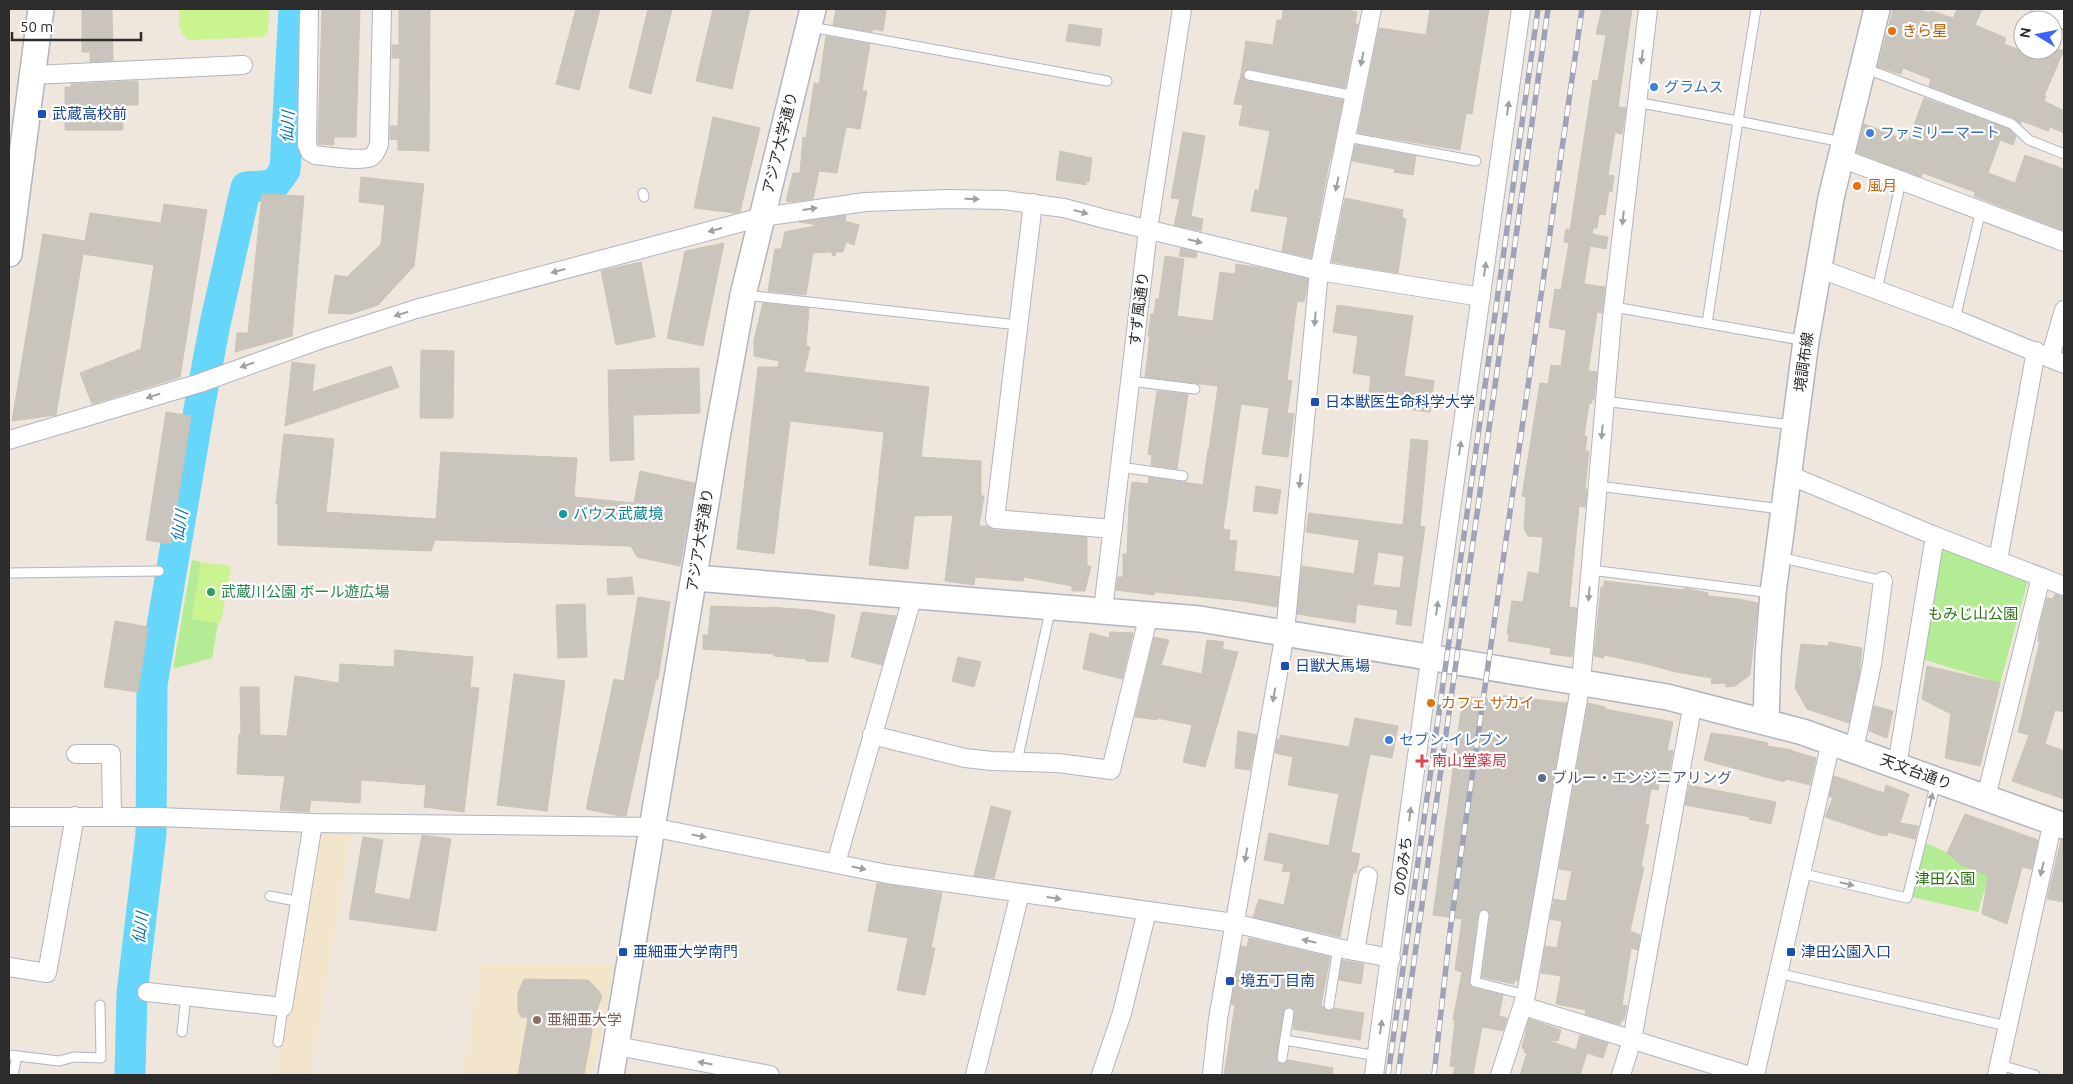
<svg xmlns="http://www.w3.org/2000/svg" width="2073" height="1084" font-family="Ubuntu,'Noto Sans JP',sans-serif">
  <rect width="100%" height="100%" fill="#efe7dd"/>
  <g fill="#f2e5cb">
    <path d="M315,830L352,831L310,1075H275Z"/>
    <path d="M481,964H615L592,1075H462Z"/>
  </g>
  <g fill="#b4eb95">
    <path d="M1939,547L2028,581L2000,683L1919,658Z"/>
    <path d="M192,560L201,562L192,618L218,623L212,658L173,669Z"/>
    <path d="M1926,843L1990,872L1978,912L1912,897Z"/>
  </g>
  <g fill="#cbf38f">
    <path d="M179,9H269L268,33L262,37L188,40C178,31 179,21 179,9Z"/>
    <path d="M201,562L231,566L221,623L192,619Z"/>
  </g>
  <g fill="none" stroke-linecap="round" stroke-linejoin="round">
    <path stroke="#66d7fb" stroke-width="31" d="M130,1075L132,993L151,834L152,685L199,409L215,324L246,187L274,185L285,170L294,9"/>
  </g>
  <g fill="#cac5bc" stroke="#cbc3b6" fill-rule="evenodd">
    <path d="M82,9H112L113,61L90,62V52H82Z"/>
    <path d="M322,9H360L356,137H334V145L318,144Z"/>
    <path d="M399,9H430L429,151L398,150V140L390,139V126H398L400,58H392V45H399Z"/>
    <path d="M576,9H600L579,90L556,84Z"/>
    <path d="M648,9H672L651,94L629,88Z"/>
    <path d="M713,9H750L732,89L696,81Z"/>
    <path d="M836,9H875L886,11L883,31L872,29V32L833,25Z"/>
    <path d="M1283,9H1326L1340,11V9L1357,12L1355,24H1358L1345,88L1250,69L1245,71L1243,74L1245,79L1248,81L1343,100L1331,158H1330L1311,258L1282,251L1288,217L1251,211L1255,190H1259L1270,131L1239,125L1243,105L1234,104L1239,80H1240L1246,41L1273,45L1277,20H1282Z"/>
    <path d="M1430,9H1489L1472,114L1466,113L1460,150L1358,133L1379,28L1426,35Z"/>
    <path d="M1602,9H1632L1618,107L1626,108L1622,134L1615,132L1608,175L1614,176L1612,192L1609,191L1605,215L1599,214L1597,228H1593L1592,234L1608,237L1606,249L1590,246L1584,284L1605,287L1602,313L1597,312L1588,371L1597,372L1594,400H1592L1591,404H1589L1584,436H1587L1585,451H1589L1585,489H1587L1585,507L1579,506L1569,607L1577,608L1572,657L1550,654L1551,648L1508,641L1509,634H1507L1512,601L1523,602L1528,572L1539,574L1543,537L1528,536L1524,528L1526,497L1522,496L1540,383L1548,384L1551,365L1561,366L1566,330L1549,327L1555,289L1561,290L1569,243L1564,242L1566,229L1570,230L1593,80L1598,81L1606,35L1596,34Z"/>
    <path d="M1893,9H1915L1931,13V11L1953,18L1957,9H1982L1975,25L2006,38L2004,44L2029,54L2031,50H2064L2044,96H2046L2044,101L2064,111V133L2050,127L2048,131L2022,121L2021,124L2014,118L1929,86L1931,79L1903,68L1901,74L1878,67Z"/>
    <path d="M1069,24L1102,29L1100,46L1066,41Z"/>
    <path d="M826,36L870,44L862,91H867L860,129L846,127L837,173L819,171L813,199L792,202L786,201L793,173H800L803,137L806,138L814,83L819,84Z"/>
    <path d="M138,81V105H122L123,130H65V87H71V84Z"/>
    <path d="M1924,98L2009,129L2016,136L2013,145L2000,140L1988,173L2015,183L2025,155L2064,169V231L1974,196L1975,192L1923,173L1921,177L1857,153L1864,124L1908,141Z"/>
    <path d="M713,117L760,128L740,212L735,213L694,208Z"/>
    <path d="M1183,132L1205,136L1191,216L1203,219L1201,231L1174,225L1180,199L1171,198Z"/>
    <path d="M1355,145L1416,156L1413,175L1394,172L1395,169L1352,161Z"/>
    <path d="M1060,151L1092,158L1089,182L1086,181V185L1056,180Z"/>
    <path d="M361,177L424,184L414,266L378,305L351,314L328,313L335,275L347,277L381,244L385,205L359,202Z"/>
    <path d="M262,194L304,196L292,336L235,352L237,333H248Z"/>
    <path d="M1345,198L1403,210L1402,218L1406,219L1398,273L1332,262Z"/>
    <path d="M164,204L207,210L180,377L92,404L80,373L141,349L154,265L83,254L56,415L12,421L43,234L85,241L90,213L161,223Z"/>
    <path d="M846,215L845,221L859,225L854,245L846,242L843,252H836L835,256L832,255V252L813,253L806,295L768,291L775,249H781L785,232L819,225L799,222Z"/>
    <path d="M724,243L703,346L667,338L685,251Z"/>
    <path d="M1181,248L1197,252L1196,258L1179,256Z"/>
    <path d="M1165,256L1184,259L1177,316L1213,321L1220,272L1235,274L1236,264L1262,268L1308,279L1304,302L1297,301L1287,380L1292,381L1287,413L1294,414L1288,457L1262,454L1269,408L1241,404L1223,529L1230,530L1229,540L1237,541L1234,571L1280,577L1277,607L1242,601L1155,592L1154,595L1116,590L1118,577H1123V554H1127L1129,504L1132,482L1148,484L1149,477L1203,485L1208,450H1209L1218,386L1145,377L1150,336H1148L1151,314H1154L1156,299H1159Z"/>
    <path d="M641,262L655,337L616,345L601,271Z"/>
    <path d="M763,303L809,308L806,346L810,347L804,372L929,387L921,457L981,461V496H984L979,526H987L994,530L1087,537V566H1091L1085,591H1072V586L1024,577L1023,581L975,577L974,585L945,581L953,515L914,516L908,569L869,565L884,432L790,421L774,554L737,549L758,367H778L779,361L754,356V340Z"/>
    <path d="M1337,305L1413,316L1404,376L1434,381L1430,412L1413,410V407L1368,401L1371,376L1353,373L1358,336L1333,332Z"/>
    <path d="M421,350L454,351L453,418H420Z"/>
    <path d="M292,362L315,365L312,392L391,366L399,387L285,426Z"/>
    <path d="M699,368L700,413L633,415L634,460L610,461L608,370Z"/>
    <path d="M1157,391L1188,394L1177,469L1151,465L1152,455L1148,454Z"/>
    <path d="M166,412L191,416L171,544L146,540Z"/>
    <path d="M284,434L334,439L326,512L436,519L441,452L577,458L574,497L634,503L640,471L695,483L680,566L637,557L631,546L435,540L431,551L278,545V504H276Z"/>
    <path d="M1411,439L1428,441L1420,526L1425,527L1411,626L1396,624L1398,610L1357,604L1355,623L1297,614L1302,566L1354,574L1359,540L1306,532L1309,513L1403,525ZM1378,552L1404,556L1400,588L1373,585Z"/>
    <path d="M1256,486L1281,490L1277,514L1253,511Z"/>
    <path d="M632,577L634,594L608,595L607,579Z"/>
    <path d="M1604,581L1684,590V588L1708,593V596L1738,599L1758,603L1750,675L1735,686L1726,687L1725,683L1711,684L1712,678L1676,672L1642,663L1604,655V658L1594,656L1601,587H1604Z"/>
    <path d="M2055,594L2064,596V712L2055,710L2045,744L2064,751V799L2012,781L2029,735L2018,732L2040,641H2038L2040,624L2047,598L2053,599Z"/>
    <path d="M638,597L670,602L658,679H656L626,816H620L586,809L614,679L624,681Z"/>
    <path d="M585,604L587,657L558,658L556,605Z"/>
    <path d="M711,606L768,608V607L810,610L835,615L828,662L806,661V659L774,656V654L703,649V635H708Z"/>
    <path d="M862,612L896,616L882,665L851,657Z"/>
    <path d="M115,621L148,627L138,692L104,687Z"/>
    <path d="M1110,632L1133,633L1122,679L1083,669L1090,633L1109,638Z"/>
    <path d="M1154,637L1169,640L1161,665L1202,674L1207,640L1224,642L1222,649L1238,652L1205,767L1183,762L1192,725L1157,718V720L1135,717Z"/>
    <path d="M1829,642L1862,648L1859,676L1849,723L1807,709L1795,688L1801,644L1828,646Z"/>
    <path d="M395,650L473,657L470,687L479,688L464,812L424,807L426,785L361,780L360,803L311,800L309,812L280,810L285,776L237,774L239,734H241L240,687H259L260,735L287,736L295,676L339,683L340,664L394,667Z"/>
    <path d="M958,657L981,662L974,687L952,681Z"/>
    <path d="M1927,666L2000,683L1980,766L1945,758L1951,714L1922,699Z"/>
    <path d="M514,674L565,681L547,811L497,805Z"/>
    <path d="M1498,695L1567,703L1518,981L1514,980V984L1482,977L1490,915L1488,910L1484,909L1479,911L1478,914L1469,984L1473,988L1503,995L1499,1016L1507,1018L1503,1031L1482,1027L1473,1075H1453L1455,1067L1450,1066L1455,1020H1453L1462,972L1455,970L1462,919L1433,915L1463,696L1497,700Z"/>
    <path d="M1588,703L1605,707V709L1673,722L1667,750L1673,751L1669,773L1662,772L1658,790L1651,789L1645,824L1649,825L1641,867H1644L1630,931L1640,935L1638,950L1631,948L1622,1005L1627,1006L1624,1020H1622L1620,1025L1585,1014L1586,1010L1556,1004L1561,976L1541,973L1545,946L1557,948L1562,921L1550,919L1554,899L1566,901L1572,871L1559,869Z"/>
    <path d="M1874,706L1893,711L1887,738L1869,731Z"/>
    <path d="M1355,718L1398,726L1392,758L1370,754L1351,852L1360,854L1356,873H1353L1340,937L1253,917L1259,899L1284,905L1291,872L1282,871L1284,864L1264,860L1269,833L1329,846L1339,794L1288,785L1293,757L1275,753L1277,739L1280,740V735L1349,747Z"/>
    <path d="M1238,731L1257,735L1250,770L1235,768Z"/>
    <path d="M1711,733L1740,737L1768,743L1767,746L1792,750V751L1816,758L1810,785L1786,779L1784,782L1704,760Z"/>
    <path d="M1834,776L1884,793L1886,785L1909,794L1900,823L1918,826L1915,839L1888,832L1887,836L1879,835L1825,817L1833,798L1829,796Z"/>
    <path d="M1689,785L1776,802L1771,824L1749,819L1750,817L1685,805Z"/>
    <path d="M991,806L1011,811L994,878L974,876Z"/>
    <path d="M1965,814L2038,840L2032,869L2022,867L2007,924L1982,914L1988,876L1960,864L1947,853Z"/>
    <path d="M422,835L451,839L436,931L349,919L363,837L383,840L374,893L410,900Z"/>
    <path d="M2061,840L2064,841V902L2047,899Z"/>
    <path d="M877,883L942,893L931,948H935L925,995L897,990L908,938L868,931Z"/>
    <path d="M1249,938L1330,957L1321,1005L1328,1011L1334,1008L1364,1013L1360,1040L1293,1029L1295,1010L1289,1007L1284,1010L1276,1061L1282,1064L1288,1060L1333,1068L1332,1075H1224L1235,1005L1231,1004L1241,946L1247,947Z"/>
    <path d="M1342,960L1364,964L1361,984L1339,980Z"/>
    <path d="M524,979L588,980L598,990L602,996L595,1015L584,1075H518L528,1018L521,1017L518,1011V993Z"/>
    <path d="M1529,1019L1561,1030L1558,1041L1549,1040V1041L1576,1050L1580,1035L1608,1043L1603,1058L1587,1053L1580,1075H1520L1527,1053L1524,1052L1525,1049L1522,1048Z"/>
  </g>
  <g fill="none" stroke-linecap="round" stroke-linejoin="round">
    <g stroke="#b1b5c1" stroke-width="11">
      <g id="lane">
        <path d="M1755,9H1756L1738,121L1842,142"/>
        <path d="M811,27L1107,81"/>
        <path d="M1864,68L2012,124L2029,140L2064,154"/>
        <path d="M1249,75L1355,96"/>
        <path d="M1636,102L1738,121L1707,323"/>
        <path d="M1347,137L1476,161"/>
        <path d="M643,193L644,197"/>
        <path d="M1877,290L1901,181"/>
        <path d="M745,295L1018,325"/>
        <path d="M1614,307L1806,341"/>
        <path d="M1955,319L1981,210"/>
        <path d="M1130,381L1195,389"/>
        <path d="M1604,401L1792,425"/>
        <path d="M1120,467L1183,476"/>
        <path d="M1598,486L1781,509"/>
        <path d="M1779,557L1883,581"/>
        <path d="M1591,570L1772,593"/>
        <path d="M9,573L159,571"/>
        <path d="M1017,761L1051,607"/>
        <path d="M1800,873L1907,898L1936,782"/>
        <path d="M270,896L301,902"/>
        <path d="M1484,915L1475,982L1526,995"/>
        <path d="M1777,973L2007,1026"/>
        <path d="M1329,1005L1338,948"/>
        <path d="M182,1032L186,996"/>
        <path d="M1285,1040L1377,1056"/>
        <path d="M278,1042L283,1007"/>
        <path d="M9,1055L59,1061L74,1057L101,1058L100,1005"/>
        <path d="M1282,1058L1289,1013"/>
        <path d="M2000,1065L2035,1075"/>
        <path d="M13,1075L17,1056"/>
      </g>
    </g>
    <g stroke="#b1b5c1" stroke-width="20">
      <g id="street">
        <path d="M309,9L307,145L310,152L315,155C328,156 359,162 371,157C376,154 377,149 379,144L382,9"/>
        <path d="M34,75L243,65"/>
        <path d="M1841,158L2064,242"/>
        <path d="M1033,203L995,519L1113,529"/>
        <path d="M1818,268L1955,319L2064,364"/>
        <path d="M2050,358L2064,310"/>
        <path d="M9,440L200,383L316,341L416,309L762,217L865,202L949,199L1004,200L1064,208L1105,219L1319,271L1481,297"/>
        <path d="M1789,475L1935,536L2064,586"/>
        <path d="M1998,560L2036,351"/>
        <path d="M1103,610L1148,230L1182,9"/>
        <path d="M872,735L965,758L992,761L1058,763L1111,770L1149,614"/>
        <path d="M1854,750L1872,664L1883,581"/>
        <path d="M76,754H111L112,817"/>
        <path d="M1897,766L1935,536"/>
        <path d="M1986,797L2041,577"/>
        <path d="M9,817H159L313,823L651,827L887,874L1234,923L1338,948L1391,958"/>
        <path d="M836,863L913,595"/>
        <path d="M1355,951L1368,876"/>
        <path d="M9,967L47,973L75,816"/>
        <path d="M147,992L283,1007L313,823"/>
        <path d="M1523,1006L1747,1075"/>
        <path d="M617,1046L770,1075"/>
        <path d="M975,1075L1020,893"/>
        <path d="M1101,1075L1122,1013L1147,911"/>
        <path d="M1212,1075L1218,1019L1285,633L1319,271L1372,9"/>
        <path d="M1374,1075L1433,637L1521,9"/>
        <path d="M1500,1075L1526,995L1581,682L1612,319L1648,9"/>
        <path d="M1621,1075L1632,1040L1693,702"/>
        <path d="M1755,1075L1831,742"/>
        <path d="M1997,1075L2053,821"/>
      </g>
    </g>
    <g stroke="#b1b5c1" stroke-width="28">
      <g id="secondary">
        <path d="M2045,9L2064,16"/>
        <path d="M9,254L41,9"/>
        <path d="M695,578L1200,619L1667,697L1803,732L2064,826"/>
        <path d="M1766,721L1768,656L1773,593L1806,341L1831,198L1877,9"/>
        <path d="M611,1075L716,443L743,295L813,9"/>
      </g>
    </g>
    <use href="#lane" stroke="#fff" stroke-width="9"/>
    <use href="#street" stroke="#fff" stroke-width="18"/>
    <use href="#secondary" stroke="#fff" stroke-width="25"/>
    <g stroke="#9fa3b9" stroke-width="5.5">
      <g id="rail">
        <path d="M1388,1075L1538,9"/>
        <path d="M1398,1075L1548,9"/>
        <path d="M1434,1075L1450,931L1582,9"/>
      </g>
    </g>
    <use href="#rail" stroke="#fff" stroke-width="4" stroke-dasharray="11" stroke-linecap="butt"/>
  </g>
  <defs><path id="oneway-solid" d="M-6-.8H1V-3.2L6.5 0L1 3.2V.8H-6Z" transform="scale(1.25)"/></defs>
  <g fill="#a0a0a0">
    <use href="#oneway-solid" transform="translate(1642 57) rotate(97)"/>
    <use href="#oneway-solid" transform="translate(1362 59) rotate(101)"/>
    <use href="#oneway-solid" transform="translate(1508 108) rotate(-82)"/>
    <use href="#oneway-solid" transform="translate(1337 184) rotate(102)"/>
    <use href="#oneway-solid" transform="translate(972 199) rotate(2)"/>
    <use href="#oneway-solid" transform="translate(810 209) rotate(-8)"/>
    <use href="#oneway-solid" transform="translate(1081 212) rotate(16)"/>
    <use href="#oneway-solid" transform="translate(1623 218) rotate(96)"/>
    <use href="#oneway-solid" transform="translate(715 230) rotate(165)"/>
    <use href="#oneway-solid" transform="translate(1195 241) rotate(14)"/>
    <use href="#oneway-solid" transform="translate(1485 269) rotate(-82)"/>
    <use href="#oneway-solid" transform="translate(558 271) rotate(165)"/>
    <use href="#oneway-solid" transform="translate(401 314) rotate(162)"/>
    <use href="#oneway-solid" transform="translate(1315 319) rotate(95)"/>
    <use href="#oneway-solid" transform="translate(247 365) rotate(161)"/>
    <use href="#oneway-solid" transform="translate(153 396) rotate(163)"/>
    <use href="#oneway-solid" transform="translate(1602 432) rotate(95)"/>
    <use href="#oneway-solid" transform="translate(1460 448) rotate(-82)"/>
    <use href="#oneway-solid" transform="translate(1300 481) rotate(96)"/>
    <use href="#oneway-solid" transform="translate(1589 594) rotate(95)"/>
    <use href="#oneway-solid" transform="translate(1437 608) rotate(-82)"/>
    <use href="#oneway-solid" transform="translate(1274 695) rotate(100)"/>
    <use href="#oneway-solid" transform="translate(1931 800) rotate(-76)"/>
    <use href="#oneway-solid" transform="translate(1410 814) rotate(-83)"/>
    <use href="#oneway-solid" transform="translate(699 836) rotate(11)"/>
    <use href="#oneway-solid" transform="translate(1246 855) rotate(100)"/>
    <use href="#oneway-solid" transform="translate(859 868) rotate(12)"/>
    <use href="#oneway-solid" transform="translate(2042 869) rotate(103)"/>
    <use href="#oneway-solid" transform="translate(1847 884) rotate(13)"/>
    <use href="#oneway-solid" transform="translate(1054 898) rotate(8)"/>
    <use href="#oneway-solid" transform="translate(1309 941) rotate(-167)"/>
    <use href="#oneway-solid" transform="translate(1381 1027) rotate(-82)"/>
    <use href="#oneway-solid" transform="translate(705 1063) rotate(-169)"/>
  </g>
  <g fill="#e8710a" stroke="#fff" stroke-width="2">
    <circle cx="1892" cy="31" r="5"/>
    <circle cx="1857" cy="186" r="5"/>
    <circle cx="1431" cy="703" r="5"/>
  </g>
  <g fill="#3f7fe0" stroke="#fff" stroke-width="2">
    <circle cx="1654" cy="87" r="5"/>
    <circle cx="1870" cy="133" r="5"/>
    <circle cx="1389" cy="740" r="5"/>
  </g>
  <g fill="#1a4fb4" stroke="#fff" stroke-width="2">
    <rect x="37" y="109" width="10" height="10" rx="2.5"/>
    <rect x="1310" y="397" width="10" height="10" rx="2.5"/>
    <rect x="1280" y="661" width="10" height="10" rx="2.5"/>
    <rect x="618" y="947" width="10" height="10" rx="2.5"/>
    <rect x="1786" y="947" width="10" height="10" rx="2.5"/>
    <rect x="1225" y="976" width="10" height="10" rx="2.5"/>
  </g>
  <circle fill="#0f9aa8" stroke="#fff" stroke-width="2" cx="563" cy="514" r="5"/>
  <circle fill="#2e9e5b" stroke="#fff" stroke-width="2" cx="211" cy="592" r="5"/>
  <path fill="#e0444e" stroke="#fff" stroke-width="2" d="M1419.5 753.5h5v5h5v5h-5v5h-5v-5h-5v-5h5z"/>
  <circle fill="#5c6f8a" stroke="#fff" stroke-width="2" cx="1542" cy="778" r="5"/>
  <circle fill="#8d6e63" stroke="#fff" stroke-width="2" cx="537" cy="1020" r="5"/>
  <g text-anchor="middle" stroke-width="4.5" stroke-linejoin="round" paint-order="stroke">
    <g font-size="15" fill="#c56008" stroke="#fff" text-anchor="start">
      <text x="1902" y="36">きら星</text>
      <text x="1867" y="191">風月</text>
      <text x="1441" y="708">カフェ サカイ</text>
    </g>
    <g font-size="15" fill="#366cbe" stroke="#fff" text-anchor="start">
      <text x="1664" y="92">グラムス</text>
      <text x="1880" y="138">ファミリーマート</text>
      <text x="1399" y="745">セブン-イレブン</text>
    </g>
    <g font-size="15" fill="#164399" stroke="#fff" text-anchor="start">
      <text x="52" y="119">武蔵高校前</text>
      <text x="1325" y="407">日本獣医生命科学大学</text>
      <text x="1295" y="671">日獣大馬場</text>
      <text x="633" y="957">亜細亜大学南門</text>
      <text x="1801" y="957">津田公園入口</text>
      <text x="1240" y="986">境五丁目南</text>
    </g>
    <g font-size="15" fill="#2c2c2c" stroke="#fff">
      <text transform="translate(780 143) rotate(-76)" y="5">アジア大学通り</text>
      <text transform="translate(1139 309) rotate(-83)" y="5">すず風通り</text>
      <text transform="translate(1804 362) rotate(-82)" y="5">境調布線</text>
      <text transform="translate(700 540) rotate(-81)" y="5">アジア大学通り</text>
      <text transform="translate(1916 772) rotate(20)" y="5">天文台通り</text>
      <text transform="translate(1403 866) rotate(-83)" y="5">ののみち</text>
    </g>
    <g font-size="15" fill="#0d838f" stroke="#fff" text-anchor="start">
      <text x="573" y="519">バウス武蔵境</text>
    </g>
    <g font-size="15" fill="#27864d" stroke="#fff" text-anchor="start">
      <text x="221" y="597">武蔵川公園 ボール遊広場</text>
    </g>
    <g font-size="15" fill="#297313" stroke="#fff">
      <text x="1973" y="619">もみじ山公園</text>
      <text x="1945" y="884">津田公園</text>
    </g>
    <g font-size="15" fill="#be3a42" stroke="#fff" text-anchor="start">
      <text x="1432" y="766">南山堂薬局</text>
    </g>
    <g font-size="15" fill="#4e5e75" stroke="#fff" text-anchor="start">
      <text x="1552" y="783">ブルー・エンジニアリング</text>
    </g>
    <g font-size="15" fill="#785e54" stroke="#fff" text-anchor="start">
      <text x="547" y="1025">亜細亜大学</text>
    </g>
    <g font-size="16" font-style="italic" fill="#0075ad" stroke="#fff">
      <text transform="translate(287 127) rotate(-87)" y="6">仙川</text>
      <text transform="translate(179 526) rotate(-81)" y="6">仙川</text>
      <text transform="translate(140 928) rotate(-83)" y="6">仙川</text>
    </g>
  </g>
  <rect width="2073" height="1084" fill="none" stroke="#2c2c2c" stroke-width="20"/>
  <g transform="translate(2038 35) rotate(280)"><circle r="24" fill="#ffffff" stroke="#ababab"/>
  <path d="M0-4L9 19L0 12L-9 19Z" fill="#3b63ff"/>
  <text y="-8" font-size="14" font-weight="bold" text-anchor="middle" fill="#2c2c2c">N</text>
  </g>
  <path d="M12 32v8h129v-8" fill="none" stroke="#2c2c2c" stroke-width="2.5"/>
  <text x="20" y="32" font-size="15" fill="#2c2c2c" stroke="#ffffff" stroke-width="4" paint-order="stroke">50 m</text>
</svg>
